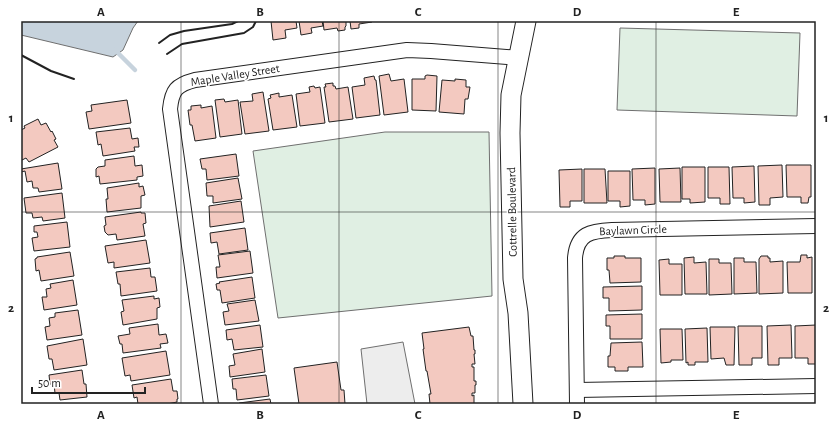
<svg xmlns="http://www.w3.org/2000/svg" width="837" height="425" font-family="'Alegreya Sans',sans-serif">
  <rect width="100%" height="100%" fill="#fff"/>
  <g fill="#e0efe3" stroke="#6f6f6f">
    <path d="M620,28L800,33L797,116L617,110Z"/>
    <path d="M385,132H489L492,296L278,318L253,151Z"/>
  </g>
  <path fill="#ededed" stroke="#6f6f6f" d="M403,342L415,404H367L361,349Z"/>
  <path fill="#c7d3dd" stroke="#6f6f6f" d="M21,21H138L133,28L123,50L113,57L21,35Z"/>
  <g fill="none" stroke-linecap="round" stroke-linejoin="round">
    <path stroke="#c7d3dd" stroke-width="4.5" d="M115,50L135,70"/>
  </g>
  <g fill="#f3c9c0" stroke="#222">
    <path d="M271,21H296L297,28L285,30L286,38L273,40Z"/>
    <path d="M299,21H322L323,26L311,28L312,33L301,35Z"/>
    <path d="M323,21H346V26L345,27V30L338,31L337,28L324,30Z"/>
    <path d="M350,21H372V22L359,24V28L351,29Z"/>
    <path d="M389,74L391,81L404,79L408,112L384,115L379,76Z"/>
    <path d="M427,75L437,76L436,111L412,110V79H425V76Z"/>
    <path d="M374,76L375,80H376L380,115L356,118L352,87L365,85L364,78Z"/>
    <path d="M455,79L466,80V87H470L468,99H465L464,114L439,112L442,80L455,81Z"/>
    <path d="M333,83V86H335L336,89L348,87L353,119L329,122L324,87H326L325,84Z"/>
    <path d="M314,86L315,88L320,87L325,123L300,126L296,94L310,92L309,87Z"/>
    <path d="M263,92L269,131L245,134L240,102L253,101L252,94Z"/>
    <path d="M279,93V97L292,95L297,127L273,130L268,99L271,98L270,95Z"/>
    <path d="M224,99L225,102L238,100L242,134L220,137L215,100Z"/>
    <path d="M127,100L131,123L89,129L86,112L92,111L91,105Z"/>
    <path d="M201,105V108L212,106L216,138L195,141L192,125H190L188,110H191V106Z"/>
    <path d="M38,119L41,125L46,123L51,132L52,131L56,139L54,140L58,147L29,162L26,158L22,160L21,157V130L25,128L24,126Z"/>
    <path d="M130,128L132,139L138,138L139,147H134L135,151L103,156L101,144L98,145L96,132Z"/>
    <path d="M236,154L239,176L207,180L206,169H202L200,159Z"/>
    <path d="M134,156L135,166L142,165L143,176L137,177V180L100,184L99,176L96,177V169L98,167L105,166V160Z"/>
    <path d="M58,163L62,189L39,192L38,188H33L32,181L27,182L25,171L21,172V169Z"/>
    <path d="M782,165L783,197L770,198V205H759L758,166Z"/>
    <path d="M786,165H811V197H809L808,203H801V197H787Z"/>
    <path d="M754,166L755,202L744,203V198H733L732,167Z"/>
    <path d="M682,167H705V202L690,203V199H682Z"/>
    <path d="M708,167H729L730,204H720V198H708Z"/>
    <path d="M655,168V204L645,205V200H633L632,169Z"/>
    <path d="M680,168L681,202H660L659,169Z"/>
    <path d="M582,169V201H570V207H560L559,170Z"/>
    <path d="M584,169H605L607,203H584Z"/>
    <path d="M608,171H630V206L620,207V201H608Z"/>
    <path d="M238,178L242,199L213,203V196H207L206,183Z"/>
    <path d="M139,183V187L143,186L145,195L141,196V208L107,212L106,199H108L107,188Z"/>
    <path d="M62,193L65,218L43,221L42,217L33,218L32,213H26L24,198Z"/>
    <path d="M241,201L244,222L210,227L209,206Z"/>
    <path d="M141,212V213H145L146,223L143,224L145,236L117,240L116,234L108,235L105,232L104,226L106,225L105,217Z"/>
    <path d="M67,222L70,247L34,251L32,238L38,237L37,232H34V226Z"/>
    <path d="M245,228L248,250L219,254L217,242L211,243L210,233Z"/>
    <path d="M146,240L150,263L114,268V262L108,263L105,246Z"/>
    <path d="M250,251L253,273L217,278L216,267H220L218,255Z"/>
    <path d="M70,252L74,276L41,281L39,270L36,271L35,259L37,258V257Z"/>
    <path d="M801,255H807V258L812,257V293H788L787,262H800Z"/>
    <path d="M614,256H625V258H641V282L610,283L609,270H607V258H614Z"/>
    <path d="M761,256H768V258H770V262L783,261V293L759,294V259Z"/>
    <path d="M694,257V263L706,262L707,294H685L684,258Z"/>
    <path d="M734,258H744V262H756L757,293L734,294Z"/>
    <path d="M669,259V264H682V295H660L659,260Z"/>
    <path d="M709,259H719V263H731L732,294L709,295Z"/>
    <path d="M150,268L151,277H155L157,291L121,296L120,284H118L116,272Z"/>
    <path d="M252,277L255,298L222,303L220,290H217L216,284L220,283L219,282Z"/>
    <path d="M73,280L77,305L44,310L42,297H47L46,289L51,288L50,284Z"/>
    <path d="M642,286V310L609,311V298H603V287Z"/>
    <path d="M154,296V299L159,298L160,307L157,308V319L123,325L121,312L124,311L122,300Z"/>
    <path d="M255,300L259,321L225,325L223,312L229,311L227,304Z"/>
    <path d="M78,310L82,335L47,340L45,327L50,326L49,318L55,317V313Z"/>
    <path d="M642,314V339H610V326H606V315Z"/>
    <path d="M158,324L159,335L166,334L168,343L160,344L161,348L123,353L122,344H120L118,336L130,334L129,328Z"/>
    <path d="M260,325L263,347L234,350L232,339L227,340L226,330Z"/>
    <path d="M791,325L792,358H779V365H768L767,326Z"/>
    <path d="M816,325V364H808V358H795V326Z"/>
    <path d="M738,326H762V358H752V365H739Z"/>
    <path d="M469,327L471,336H473L474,350H475V354H474L475,364H472V367H474V381H476V385H475V393H472V396L474,395V404H430L429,394H431L427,371H426L423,349H424L422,333Z"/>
    <path d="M710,327H735L734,365H726L724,358L711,359Z"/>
    <path d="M707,328L708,362H695V365H688V362L686,363L685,329Z"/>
    <path d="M660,329H682L683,360H671V362L661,363Z"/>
    <path d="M83,339L87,365L54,370L52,359H49L47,346Z"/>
    <path d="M642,342L643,367H628V371H615V367H608V356H610L611,343Z"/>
    <path d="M262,349L265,372L230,377L229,366L235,365L233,354Z"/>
    <path d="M166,351L170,375L131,381L130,375L125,376L122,358Z"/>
    <path d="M337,362L341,390H344L345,404H299L294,368Z"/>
    <path d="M82,370L84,384H86L87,397L60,400L59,393H55L54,384H50L49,375Z"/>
    <path d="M266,375L269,396L237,400L236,389H233L232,379Z"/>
    <path d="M171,379L173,391H177L178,399H177V402L167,404H138L137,397L134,398L132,385Z"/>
    <path d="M270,399L271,404H240L239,403Z"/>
  </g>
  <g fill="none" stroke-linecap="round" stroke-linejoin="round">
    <g stroke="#222" stroke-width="16">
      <g id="minor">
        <path d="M577,390L816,386"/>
        <path d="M211,404L170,109C172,90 176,85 195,80L407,50L431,51L519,58"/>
        <path d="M577,404L575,258C577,233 591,231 612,230L816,226"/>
      </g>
    </g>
    <g stroke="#222" stroke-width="21">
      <path id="secondary" d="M523,404L518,313L513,279L510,133L511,95L526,21"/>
    </g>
    <use href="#minor" stroke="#fff" stroke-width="14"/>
    <use href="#secondary" stroke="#fff" stroke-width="19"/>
    <g stroke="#222" stroke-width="2">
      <path d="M159,43L170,35L184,31L232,24L238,21"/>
      <path d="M167,54L182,44L244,33L253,27L256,21"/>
      <path d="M21,55L51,71L74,79"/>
    </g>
  </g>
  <path fill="none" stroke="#222" stroke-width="1" stroke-opacity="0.55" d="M181,21V404M339,21V404M498,21V404M656,21V404M21,212H816"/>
  <g text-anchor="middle" stroke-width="3" stroke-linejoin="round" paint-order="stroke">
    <g font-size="12" fill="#222" stroke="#fff">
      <text transform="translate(235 75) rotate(-9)" y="4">Maple Valley Street</text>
      <text transform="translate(512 212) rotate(-91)" y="4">Cottrelle Boulevard</text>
      <text transform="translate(633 230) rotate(-2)" y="4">Baylawn Circle</text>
    </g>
  </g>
  <rect width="837" height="425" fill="none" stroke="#ffffff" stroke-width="44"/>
  <path d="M32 387v6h113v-6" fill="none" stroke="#222222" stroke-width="2"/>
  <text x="38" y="387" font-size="12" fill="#222222" stroke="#ffffff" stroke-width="3" paint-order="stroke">50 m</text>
  <rect x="22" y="22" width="793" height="381" fill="none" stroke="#222" stroke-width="1.5"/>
  <g font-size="13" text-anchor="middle" font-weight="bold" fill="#222">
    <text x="101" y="16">A</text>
    <text x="260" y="16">B</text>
    <text x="418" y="16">C</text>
    <text x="577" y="16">D</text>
    <text x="736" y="16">E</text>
    <text x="11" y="122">1</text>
    <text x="826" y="122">1</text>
    <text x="11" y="312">2</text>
    <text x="826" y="312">2</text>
    <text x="101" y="419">A</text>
    <text x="260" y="419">B</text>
    <text x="418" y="419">C</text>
    <text x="577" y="419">D</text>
    <text x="736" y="419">E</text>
  </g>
</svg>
